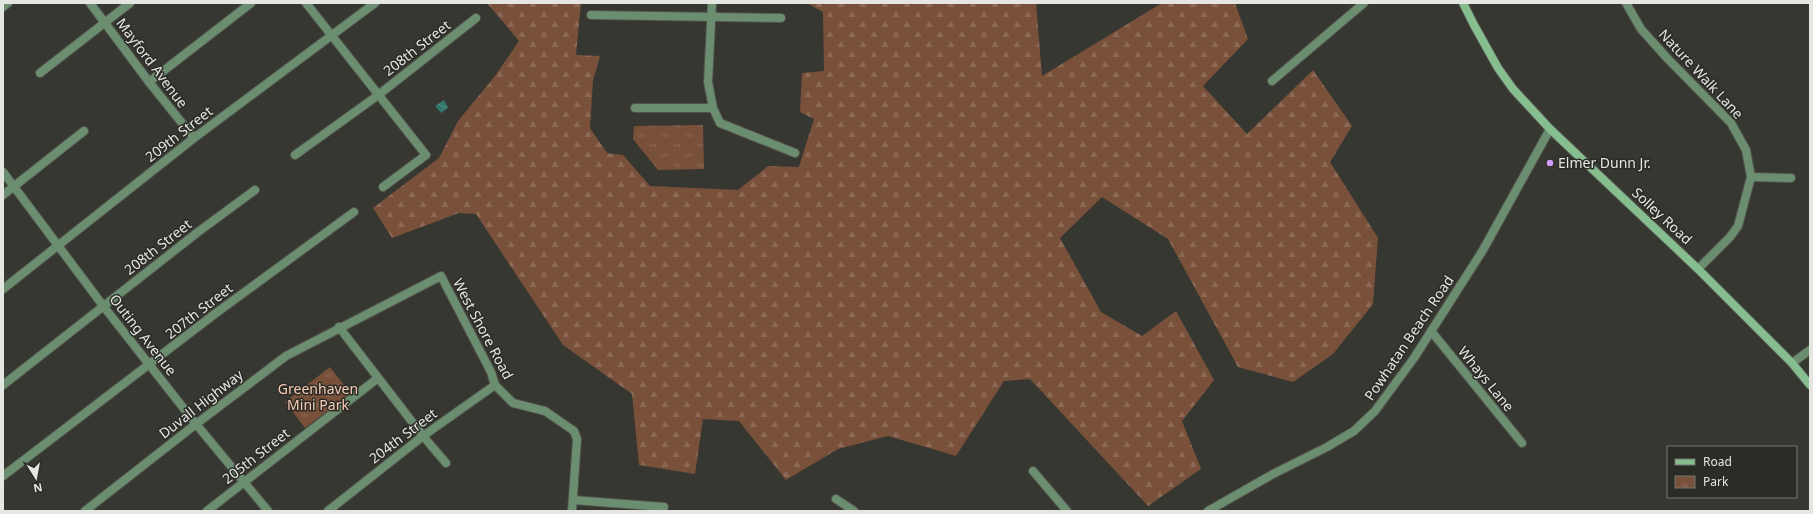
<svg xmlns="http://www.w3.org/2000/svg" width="1813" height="514" font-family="'Noto Sans',sans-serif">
  <defs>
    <pattern id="forest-firs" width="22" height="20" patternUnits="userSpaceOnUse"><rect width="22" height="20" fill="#79503a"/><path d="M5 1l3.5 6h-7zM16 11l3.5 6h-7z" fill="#8c6956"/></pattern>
    <pattern id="park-tufts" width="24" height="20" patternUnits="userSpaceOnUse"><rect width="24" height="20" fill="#79503a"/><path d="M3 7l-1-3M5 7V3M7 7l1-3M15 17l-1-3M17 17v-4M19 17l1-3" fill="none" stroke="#8c6956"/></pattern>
    <pattern id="water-waves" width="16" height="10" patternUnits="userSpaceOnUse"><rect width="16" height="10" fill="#33766c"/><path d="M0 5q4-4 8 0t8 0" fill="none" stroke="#5a9088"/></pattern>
  </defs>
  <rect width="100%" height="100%" fill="#363731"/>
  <path fill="url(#forest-firs)" d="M487,3H581L576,55L600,56L593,81L590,128L607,153L623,155L650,186L738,190L768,166L799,167L814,119L800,112L802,73L824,71L823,12L807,3H1036L1042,76L1162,3H1235L1248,39L1203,86L1247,134L1313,70L1352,126L1330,162L1378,238L1373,304L1333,354L1293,382L1238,367L1168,239L1102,197L1060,238L1101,312L1142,336L1176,311L1214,380L1182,421L1201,469L1148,506L1030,379L1004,381L956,456L888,436L838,449L786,480L739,421L703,419L695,474L639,465L632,394L563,345L476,214L459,213L392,238L373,208L439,158L458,121L495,76L519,41Z"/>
  <g fill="url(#park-tufts)">
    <path d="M703,125L704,169L658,170L633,139L634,126Z"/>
    <path d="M330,367L350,393L305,428L285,402Z"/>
  </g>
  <path fill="url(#water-waves)" d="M444,100L448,108L441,113L435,106Z"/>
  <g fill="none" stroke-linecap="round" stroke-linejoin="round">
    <g stroke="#52534d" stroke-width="10">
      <g id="minor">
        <path d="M90,3L149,82L194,138"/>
        <path d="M306,3L426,155L383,187"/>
        <path d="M712,3L708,82L713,108L720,123L795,153"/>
        <path d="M1626,3L1641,29L1667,58L1731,123L1746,150L1751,177L1738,226L1730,237L1698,269"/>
        <path d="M3,7L8,3"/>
        <path d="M591,15L781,18"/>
        <path d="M40,73L130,3"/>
        <path d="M1272,81L1364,3"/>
        <path d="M149,82L251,3"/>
        <path d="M635,108H713"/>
        <path d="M295,155L377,96L476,18"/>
        <path d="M1751,177L1791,178"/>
        <path d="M3,195L84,131"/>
        <path d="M3,289L194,138L375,3"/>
        <path d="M339,327L423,436L446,463"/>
        <path d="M1431,331L1522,443"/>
        <path d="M1792,363L1810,350"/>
        <path d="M3,385L198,232L255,190"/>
        <path d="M1033,471L1067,511"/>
        <path d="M3,476L216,313L354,212"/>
        <path d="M836,499L854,511"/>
        <path d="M573,500L664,507"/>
        <path d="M207,511L378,378"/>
        <path d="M268,511L196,424L286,356L441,276L491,372L495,385L513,403L545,411L574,431L577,439L572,511"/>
        <path d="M328,511L423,436L495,385"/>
        <path d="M1208,511L1273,474L1327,447L1354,431L1375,411L1414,358L1483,250L1550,129"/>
      </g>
    </g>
    <g stroke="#52534d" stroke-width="10">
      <path id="tertiary" d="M3,172L104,307L196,424L85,511"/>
    </g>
    <g stroke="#52534d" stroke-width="10">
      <path id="secondary" d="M1463,3L1474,25L1498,68L1513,89L1550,129L1698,269L1792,363L1810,385"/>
    </g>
    <use href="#minor" stroke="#6b8d70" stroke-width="8"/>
    <use href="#tertiary" stroke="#6b8d70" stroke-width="8"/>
    <use href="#secondary" stroke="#87be90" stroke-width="8"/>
  </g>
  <circle fill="#d09dff" stroke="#2c2c27" stroke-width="1.5" cx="1550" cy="163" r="4"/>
  <g text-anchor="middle" stroke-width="3" stroke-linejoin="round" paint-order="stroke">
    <g font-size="14" fill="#e5e6e2" stroke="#2c2c27">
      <text transform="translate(417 48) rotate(-38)" y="5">208th Street</text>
      <text transform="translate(152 63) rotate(53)" y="5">Mayford Avenue</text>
      <text transform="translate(1701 74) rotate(47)" y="5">Nature Walk Lane</text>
      <text transform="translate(179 134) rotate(-38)" y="5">209th Street</text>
      <text transform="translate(1662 216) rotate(43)" y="5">Solley Road</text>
      <text transform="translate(158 247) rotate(-38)" y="5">208th Street</text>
      <text transform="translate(199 311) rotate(-38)" y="5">207th Street</text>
      <text transform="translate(483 329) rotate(62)" y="5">West Shore Road</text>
      <text transform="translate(143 335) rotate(52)" y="5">Outing Avenue</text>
      <text transform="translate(1409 338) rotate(-56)" y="5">Powhatan Beach Road</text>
      <text transform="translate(1486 379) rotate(51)" y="5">Whays Lane</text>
      <text transform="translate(201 404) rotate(-38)" y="5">Duvall Highway</text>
      <text transform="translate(403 436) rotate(-37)" y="5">204th Street</text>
      <text transform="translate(256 456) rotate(-38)" y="5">205th Street</text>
    </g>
    <g font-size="14" fill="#e5e6e2" stroke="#2c2c27" text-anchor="start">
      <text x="1558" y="168">Elmer Dunn Jr.</text>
    </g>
    <g font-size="14" fill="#f8cbb5" stroke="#2c2c27">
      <text x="318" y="394">Greenhaven<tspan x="318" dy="16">Mini Park</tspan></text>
    </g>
  </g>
  <rect width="1813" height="514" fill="none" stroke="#e5e6e2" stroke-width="8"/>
  <rect x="1667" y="446" width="130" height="52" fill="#2c2c27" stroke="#767672"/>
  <rect x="1675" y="459" width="20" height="6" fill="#87be90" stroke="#767672"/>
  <text x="1703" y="466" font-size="12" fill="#e5e6e2">Road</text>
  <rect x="1675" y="476" width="20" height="12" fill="url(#park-tufts)" stroke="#767672"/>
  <text x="1703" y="486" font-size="12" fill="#e5e6e2">Park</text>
  <g transform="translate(36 478) rotate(169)" stroke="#2c2c27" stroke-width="3" paint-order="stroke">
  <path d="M0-3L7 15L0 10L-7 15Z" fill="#e5e6e2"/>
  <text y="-6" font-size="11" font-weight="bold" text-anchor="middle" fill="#e5e6e2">N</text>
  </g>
</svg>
